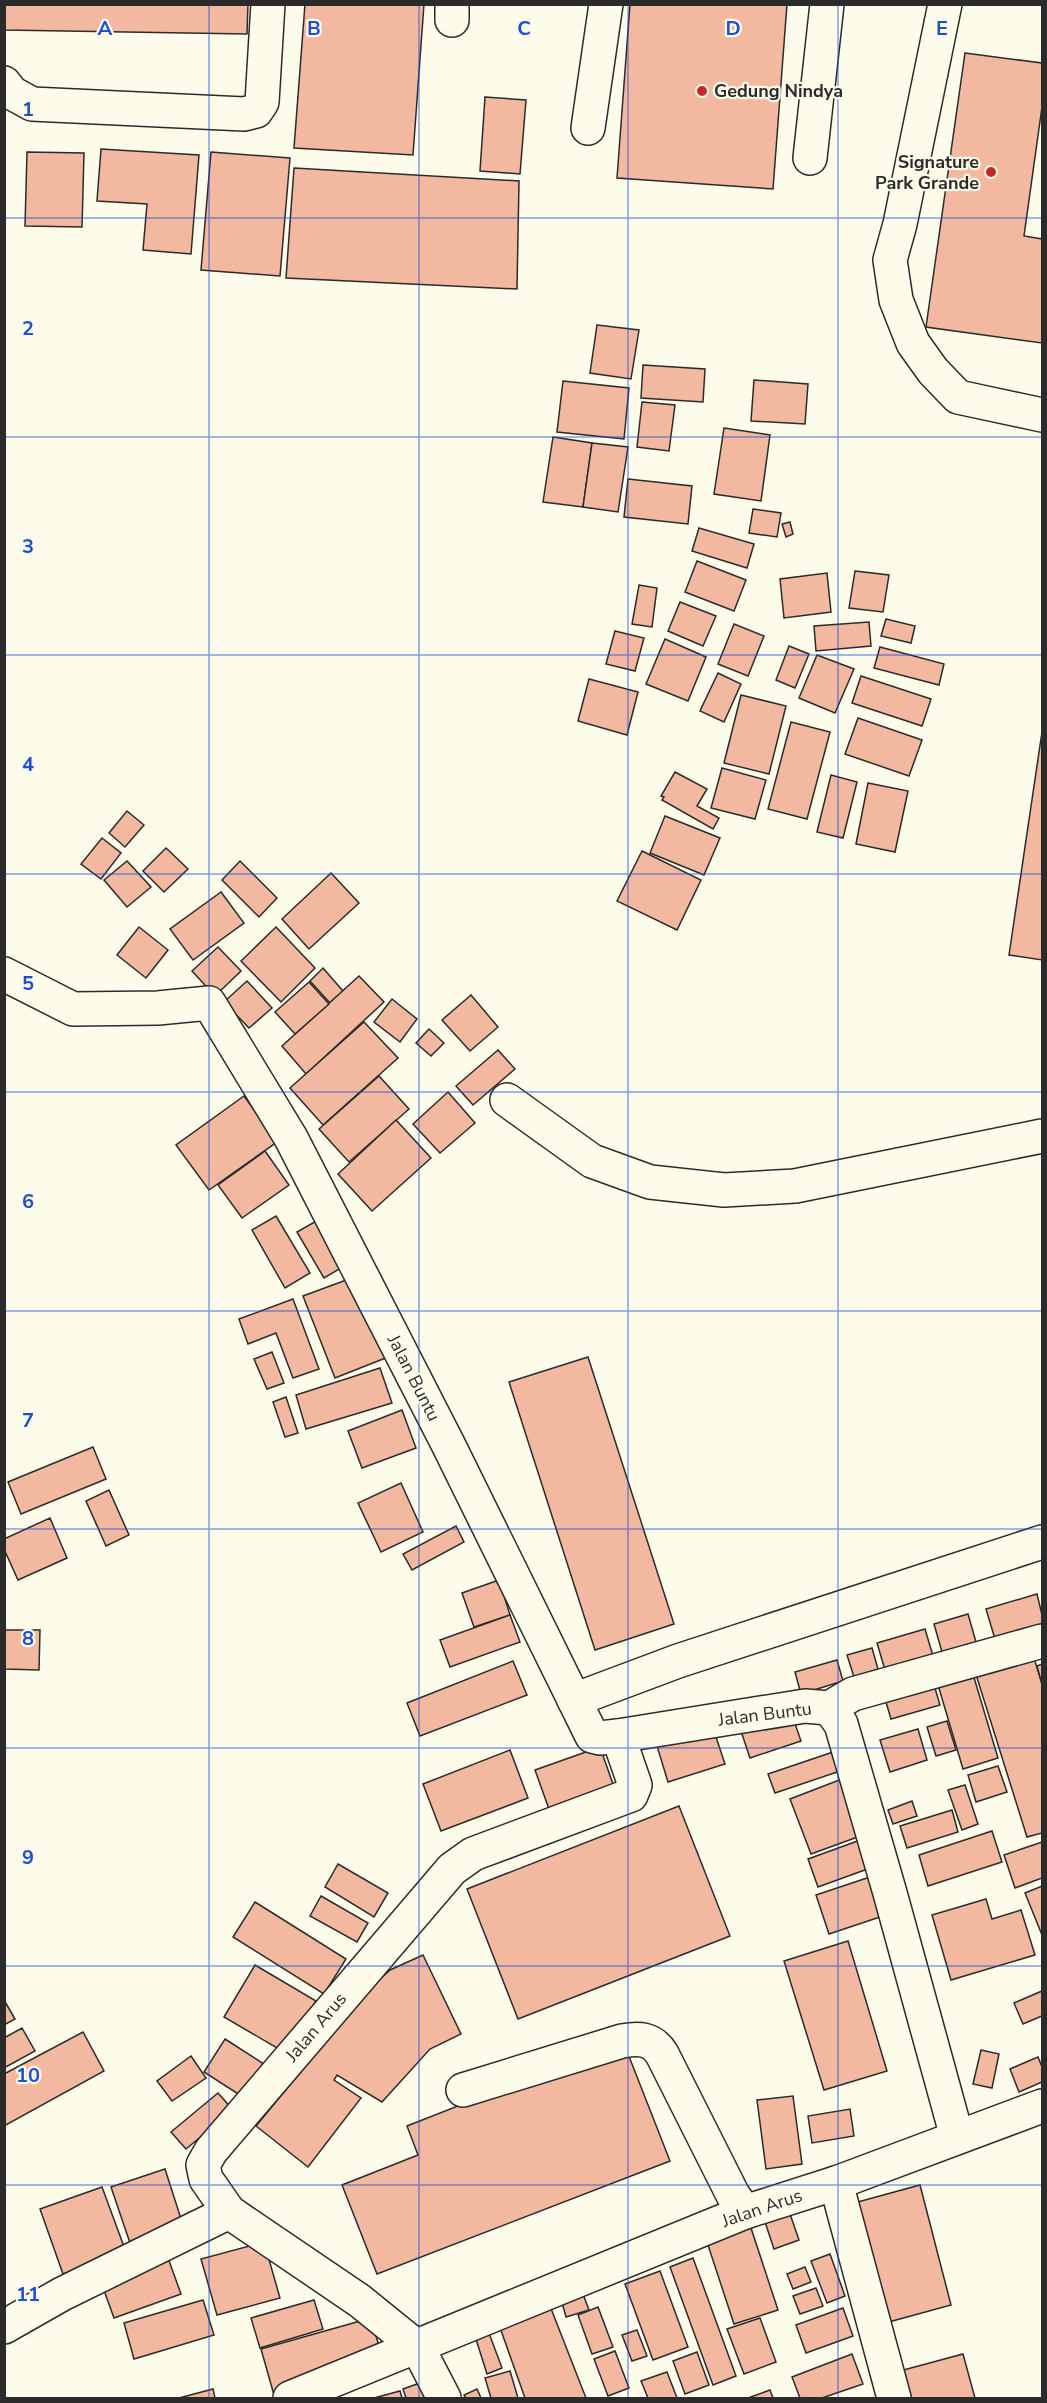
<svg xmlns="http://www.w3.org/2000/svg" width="1047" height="2403" font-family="'Nunito Sans',sans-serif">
  <rect width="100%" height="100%" fill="#fdfbea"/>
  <g fill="#f2b8a0" stroke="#2b2b2b" stroke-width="1.5">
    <path d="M4,4H248L247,34L4,30Z"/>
    <path d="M305,4H424L413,155L294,148Z"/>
    <path d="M630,4H787L773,189L617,178Z"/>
    <path d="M965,53L1042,63V107L1024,236L1042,239V343L926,327Z"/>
    <path d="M485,97L526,100L520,174L480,171Z"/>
    <path d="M101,149L199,155L191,254L143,250L147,204L97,201Z"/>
    <path d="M27,152L84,153L82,227L25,226Z"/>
    <path d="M211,152L290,158L280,276L201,270Z"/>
    <path d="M294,168L519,181L517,289L286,278Z"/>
    <path d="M597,325L639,330L631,379L590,373Z"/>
    <path d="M643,365L705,369L703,402L641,398Z"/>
    <path d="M754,380L808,384L805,424L751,421Z"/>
    <path d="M563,381L629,388L624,439L557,432Z"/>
    <path d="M642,402L675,405L669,451L637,447Z"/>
    <path d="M724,428L770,435L761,501L714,494Z"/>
    <path d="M553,437L592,443L583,507L543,502Z"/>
    <path d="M592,443L628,447L618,512L583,507Z"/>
    <path d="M628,479L692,486L688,524L624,517Z"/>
    <path d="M753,509L781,513L777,537L749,533Z"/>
    <path d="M790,522L793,534L786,537L782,524Z"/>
    <path d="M699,528L754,544L747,568L692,551Z"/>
    <path d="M697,561L746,580L734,611L685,592Z"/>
    <path d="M855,571L889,575L883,612L849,608Z"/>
    <path d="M827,573L831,612L784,618L780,579Z"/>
    <path d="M639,585L657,588L652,627L632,624Z"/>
    <path d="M680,602L716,616L703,646L668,631Z"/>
    <path d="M886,619L915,626L911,643L881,636Z"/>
    <path d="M869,622L871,646L816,651L814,626Z"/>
    <path d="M734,624L764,636L748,676L718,664Z"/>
    <path d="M615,631L644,638L635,671L606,664Z"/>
    <path d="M665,639L706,657L688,701L646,684Z"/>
    <path d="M789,646L809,654L795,688L776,680Z"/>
    <path d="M880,647L944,664L939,685L874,668Z"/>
    <path d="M817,655L854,669L835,713L799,698Z"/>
    <path d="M718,673L741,684L724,722L700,711Z"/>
    <path d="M861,676L931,699L922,726L852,703Z"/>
    <path d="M589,679L638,692L627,735L578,721Z"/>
    <path d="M741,695L786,706L769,774L724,763Z"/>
    <path d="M858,718L922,740L909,776L845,754Z"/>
    <path d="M791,722L830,732L807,819L768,809Z"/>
    <path d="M1042,732V960L1009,955Z"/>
    <path d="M722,768L766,780L755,819L711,808Z"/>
    <path d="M675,772L707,789L697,806L719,818L713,829L662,800L664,797L661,796Z"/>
    <path d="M831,775L857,782L843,838L817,832Z"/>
    <path d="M868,783L908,791L895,852L856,844Z"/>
    <path d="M127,811L144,825L125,847L109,833Z"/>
    <path d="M665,816L720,838L704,875L650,853Z"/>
    <path d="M102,838L121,853L101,879L81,864Z"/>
    <path d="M166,848L188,869L164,892L143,871Z"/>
    <path d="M642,851L701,880L677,930L617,901Z"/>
    <path d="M127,861L151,887L127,907L104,880Z"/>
    <path d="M240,861L277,898L259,917L222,880Z"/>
    <path d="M331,873L359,903L309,949L282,919Z"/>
    <path d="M221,892L244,923L193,960L170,929Z"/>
    <path d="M139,927L168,950L146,978L117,955Z"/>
    <path d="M276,927L315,968L281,1002L241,961Z"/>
    <path d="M218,947L241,971L215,996L192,971Z"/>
    <path d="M323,968L343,991L330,1003L310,981Z"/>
    <path d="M359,976L384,1002L306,1074L282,1046Z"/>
    <path d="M247,981L272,1008L249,1028L224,1002Z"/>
    <path d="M309,982L329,1004L295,1034L275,1012Z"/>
    <path d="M471,995L498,1027L470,1051L442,1020Z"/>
    <path d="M392,999L417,1019L400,1042L374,1022Z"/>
    <path d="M364,1022L398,1058L323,1125L290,1088Z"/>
    <path d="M429,1029L444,1043L431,1056L416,1043Z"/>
    <path d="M498,1050L515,1069L473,1105L456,1086Z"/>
    <path d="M379,1076L409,1109L349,1162L319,1129Z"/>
    <path d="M448,1092L475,1123L440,1153L413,1124Z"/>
    <path d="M244,1096L277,1142L209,1190L176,1145Z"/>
    <path d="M396,1120L431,1158L372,1211L338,1174Z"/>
    <path d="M265,1151L289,1185L242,1218L218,1185Z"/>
    <path d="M276,1216L310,1273L285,1288L252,1230Z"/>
    <path d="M325,1216L351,1262L324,1278L297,1232Z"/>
    <path d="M357,1276L388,1357L335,1378L303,1296Z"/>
    <path d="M293,1299L319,1369L293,1378L276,1333L248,1344L239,1319Z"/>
    <path d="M272,1352L284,1383L267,1389L254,1359Z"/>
    <path d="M588,1357L674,1624L595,1650L509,1382Z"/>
    <path d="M380,1368L392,1403L306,1429L296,1395Z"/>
    <path d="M286,1397L298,1433L285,1437L273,1402Z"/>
    <path d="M402,1410L416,1448L362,1468L348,1431Z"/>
    <path d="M93,1447L106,1479L21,1514L8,1482Z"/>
    <path d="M401,1483L423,1532L381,1552L358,1503Z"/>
    <path d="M109,1490L129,1535L106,1546L86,1501Z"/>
    <path d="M50,1518L67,1558L18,1580L4,1549V1539Z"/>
    <path d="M456,1526L464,1542L412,1570L403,1554Z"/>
    <path d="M499,1580L510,1615L474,1627L462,1593Z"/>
    <path d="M1037,1594L1042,1615V1625L995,1639L986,1609Z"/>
    <path d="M968,1614L976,1642L942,1652L934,1624Z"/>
    <path d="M510,1615L520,1642L450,1667L440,1640Z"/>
    <path d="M925,1629L933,1656L885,1670L877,1643Z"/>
    <path d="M4,1630H40L39,1670L4,1669Z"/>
    <path d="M872,1648L878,1669L854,1677L847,1655Z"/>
    <path d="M1031,1648L1042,1684V1833L1027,1837L973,1665Z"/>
    <path d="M837,1660L843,1681L801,1694L795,1672Z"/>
    <path d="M513,1661L527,1695L420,1736L407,1703Z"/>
    <path d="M970,1664L998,1758L963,1769L935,1675Z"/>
    <path d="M1042,1664V1684L1037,1666Z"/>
    <path d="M932,1678L940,1705L891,1719L883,1692Z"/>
    <path d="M791,1712L801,1741L750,1758L740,1728Z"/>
    <path d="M947,1721L956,1750L936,1756L927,1727Z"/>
    <path d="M713,1728L725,1764L668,1782L657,1746Z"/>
    <path d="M918,1729L927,1760L890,1772L880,1740Z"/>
    <path d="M600,1747L614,1787L549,1809L535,1770Z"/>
    <path d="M510,1750L528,1798L441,1831L423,1784Z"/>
    <path d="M833,1752L840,1771L775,1793L768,1774Z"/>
    <path d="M998,1766L1007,1792L976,1802L968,1775Z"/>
    <path d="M842,1779L863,1835L811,1854L790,1799Z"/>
    <path d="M965,1785L978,1824L962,1830L948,1790Z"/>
    <path d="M912,1801L917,1816L893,1824L888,1810Z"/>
    <path d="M679,1806L730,1936L518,2019L467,1889Z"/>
    <path d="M952,1810L958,1832L907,1848L900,1826Z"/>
    <path d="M992,1831L1002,1862L928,1886L919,1855Z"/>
    <path d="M863,1839L873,1867L818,1887L808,1859Z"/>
    <path d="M1042,1842V1878L1015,1888L1004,1855Z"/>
    <path d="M338,1864L388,1893L374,1917L325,1887Z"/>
    <path d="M873,1876L886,1915L829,1934L816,1895Z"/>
    <path d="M1042,1886V1935L1025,1893Z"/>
    <path d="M321,1896L368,1923L357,1942L310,1916Z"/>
    <path d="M986,1899L992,1919L1021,1910L1035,1955L951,1980L932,1915Z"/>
    <path d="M255,1902L346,1959L324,1994L233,1937Z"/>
    <path d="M848,1941L887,2071L824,2090L784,1961Z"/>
    <path d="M423,1955L461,2034L430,2049L382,2102L337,2075L334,2080L361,2098L308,2167L256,2126L365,1993L390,1970Z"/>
    <path d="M255,1965L316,2001L284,2052L224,2017Z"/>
    <path d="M1042,1991V2016L1023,2024L1014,2003Z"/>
    <path d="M4,2000L15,2019L4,2025Z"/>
    <path d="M22,2028L35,2051L4,2068V2038Z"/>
    <path d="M83,2032L104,2071L4,2126V2074Z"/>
    <path d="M225,2039L270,2068L249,2101L204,2072Z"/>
    <path d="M623,2041L670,2161L377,2274L342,2185L418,2155L407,2126Z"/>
    <path d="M981,2050L999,2054L992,2088L973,2084Z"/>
    <path d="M191,2056L206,2078L172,2101L157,2081Z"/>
    <path d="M1038,2057L1042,2067V2082L1019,2092L1010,2069Z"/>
    <path d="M218,2093L233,2110L186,2149L171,2132Z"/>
    <path d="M793,2096L802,2164L766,2169L757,2100Z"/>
    <path d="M850,2109L854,2136L812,2143L808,2116Z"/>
    <path d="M165,2169L183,2225L130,2243L111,2187Z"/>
    <path d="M920,2185L951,2305L885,2323L854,2203Z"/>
    <path d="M102,2187L126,2252L63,2274L40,2209Z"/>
    <path d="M789,2211L799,2240L774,2249L764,2219Z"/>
    <path d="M749,2222L778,2310L734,2324L705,2236Z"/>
    <path d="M264,2242L280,2298L217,2315L201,2259Z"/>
    <path d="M830,2254L845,2296L827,2303L811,2261Z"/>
    <path d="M168,2258L181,2294L114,2318L101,2282Z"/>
    <path d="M693,2258L736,2376L713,2385L670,2267Z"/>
    <path d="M805,2267L811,2282L793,2289L787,2274Z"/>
    <path d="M660,2271L688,2347L653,2360L625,2284Z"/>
    <path d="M580,2286L589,2310L566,2317L560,2295Z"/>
    <path d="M816,2288L823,2306L800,2314L793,2296Z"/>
    <path d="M203,2300L214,2335L134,2359L124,2323Z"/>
    <path d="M314,2300L323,2329L260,2348L251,2318Z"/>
    <path d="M550,2306L586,2398H525L498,2322Z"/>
    <path d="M598,2307L613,2347L592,2354L578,2315Z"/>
    <path d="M843,2308L853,2336L806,2353L796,2325Z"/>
    <path d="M371,2318L382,2357L274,2395L261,2349Z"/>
    <path d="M760,2318L776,2362L744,2374L727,2329Z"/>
    <path d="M486,2325L502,2368L487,2374L474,2333Z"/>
    <path d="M637,2330L647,2356L632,2361L622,2335Z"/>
    <path d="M615,2351L629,2388L608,2396L594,2359Z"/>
    <path d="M697,2352L709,2385L685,2394L673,2361Z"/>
    <path d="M852,2354L863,2384L822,2398H800L792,2377Z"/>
    <path d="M963,2354L975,2398H903L896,2372Z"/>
    <path d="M510,2371L518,2398H491L485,2378Z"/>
    <path d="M667,2372L677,2398H648L641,2381Z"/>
    <path d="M428,2380L434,2398H406L403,2389Z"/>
    <path d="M213,2389L215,2398H179Z"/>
    <path d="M477,2389L481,2398H466L464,2395Z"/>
    <path d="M770,2390L773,2398H748Z"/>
    <path d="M400,2391L402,2398H374Z"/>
  </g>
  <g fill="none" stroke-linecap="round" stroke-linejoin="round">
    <g stroke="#2b2b2b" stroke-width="36">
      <g id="minor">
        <path d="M945,4L900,224L890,260L896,300L913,343L933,371L958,397L1042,415"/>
        <path d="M452,20V4"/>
        <path d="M4,83L12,93L32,104L244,114L256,111L262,102L268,4"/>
        <path d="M588,128L606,4"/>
        <path d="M810,158L827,4"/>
        <path d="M4,974L73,1009L158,1008L209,1003L291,1138L448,1444L592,1736L600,1738L618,1736L805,1706L829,1708"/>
        <path d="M507,1100L592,1161L650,1182L724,1190L795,1186L1042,1136"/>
        <path d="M574,1700L678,1661L1042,1542"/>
        <path d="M829,1708L841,1724L890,1893L957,2137"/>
        <path d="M829,1708L853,1694L1042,1641"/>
        <path d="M463,2090L622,2041C639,2038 652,2038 662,2054L733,2195L745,2212"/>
        <path d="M836,2183L894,2398"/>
        <path d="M4,2327L62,2294L229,2212"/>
        <path d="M290,2398L745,2212L836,2183L1042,2106"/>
        <path d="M444,2398L418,2348L360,2301L229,2212L206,2179L203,2165L211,2151L452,1869L473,1854L631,1795L635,1785L618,1736"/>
      </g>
    </g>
    <use href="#minor" stroke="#fdfbea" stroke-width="33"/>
  </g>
  <path fill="none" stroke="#1d4ed8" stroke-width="1.5" stroke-opacity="0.55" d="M209,4V2398M419,4V2398M628,4V2398M838,4V2398M4,218H1042M4,437H1042M4,655H1042M4,874H1042M4,1092H1042M4,1311H1042M4,1529H1042M4,1748H1042M4,1966H1042M4,2185H1042"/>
  <g fill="#c62828" stroke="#fdfbea" stroke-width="2">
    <circle cx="702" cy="91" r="6"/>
    <circle cx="991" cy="172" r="6"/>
  </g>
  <g text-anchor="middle" stroke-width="4.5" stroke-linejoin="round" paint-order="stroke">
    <g font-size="18" font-weight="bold" fill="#2b2b2b" stroke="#fdfbea" text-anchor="start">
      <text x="714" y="97">Gedung Nindya</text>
      <text x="979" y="168" text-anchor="end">Signature<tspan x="979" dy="21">Park Grande</tspan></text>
    </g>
    <g font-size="18" fill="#2b2b2b" stroke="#fdfbea">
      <text transform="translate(414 1378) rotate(63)" y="6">Jalan Buntu</text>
      <text transform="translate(765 1714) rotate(-7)" y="6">Jalan Buntu</text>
      <text transform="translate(316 2027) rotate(-50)" y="6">Jalan Arus</text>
      <text transform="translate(762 2208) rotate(-19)" y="6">Jalan Arus</text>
    </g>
  </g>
  <g font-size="20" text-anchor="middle" font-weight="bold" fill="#1d4ed8" stroke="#fdfbea" stroke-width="4.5" stroke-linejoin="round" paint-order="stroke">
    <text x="105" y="35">A</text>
    <text x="314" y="35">B</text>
    <text x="524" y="35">C</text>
    <text x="733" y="35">D</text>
    <text x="942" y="35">E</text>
    <text x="28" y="116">1</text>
    <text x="28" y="335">2</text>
    <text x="28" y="553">3</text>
    <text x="28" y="771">4</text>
    <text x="28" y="990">5</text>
    <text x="28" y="1208">6</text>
    <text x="28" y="1427">7</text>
    <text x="28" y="1645">8</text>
    <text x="28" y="1864">9</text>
    <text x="28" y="2082">10</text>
    <text x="28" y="2301">11</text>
  </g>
  <rect width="1047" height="2403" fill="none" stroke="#2b2b2b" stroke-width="12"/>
</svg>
